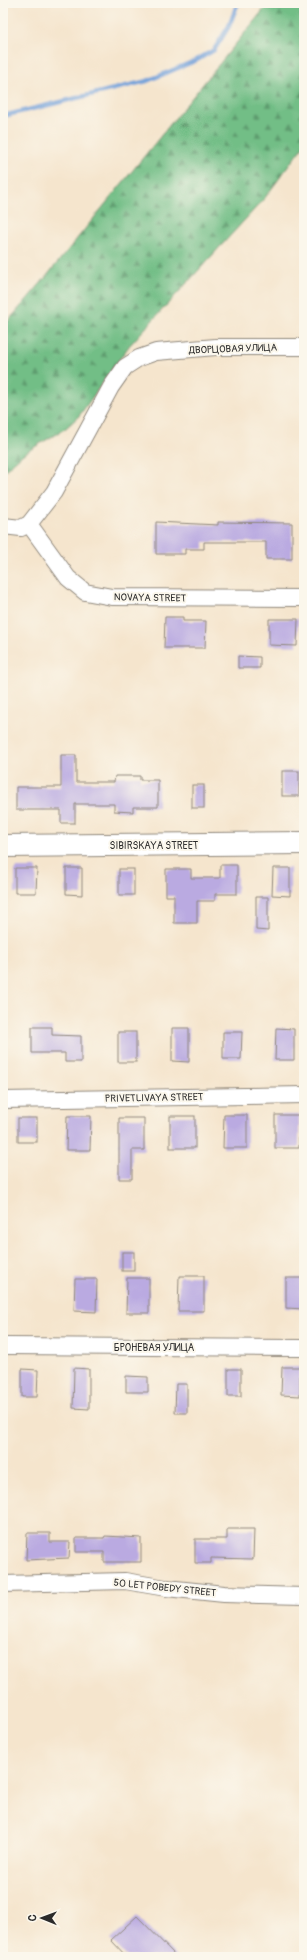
<svg xmlns="http://www.w3.org/2000/svg" width="307" height="1960" font-family="Pangolin,sans-serif">
  <defs>
    <pattern id="forest-firs" width="22" height="20" patternUnits="userSpaceOnUse"><rect width="22" height="20" fill="#72be86"/><path d="M5 1l3.5 6h-7zM16 11l3.5 6h-7z" fill="#5e9b6e"/></pattern>
  </defs>
  <rect width="100%" height="100%" fill="#fbf7ec"/>
  <filter id="ink" filterUnits="userSpaceOnUse"><feTurbulence type="fractalNoise" baseFrequency=".025" numOctaves="2"/><feDisplacementMap in="SourceGraphic" scale="8" xChannelSelector="R" yChannelSelector="G"/><feConvolveMatrix kernelMatrix="1 2 1 2 8 2 1 2 1" color-interpolation-filters="sRGB"/></filter>
  <filter id="wash" filterUnits="userSpaceOnUse"><feTurbulence type="fractalNoise" baseFrequency=".012" numOctaves="4" result="noise"/><feDisplacementMap in="SourceGraphic" scale="16" xChannelSelector="R" yChannelSelector="G"/><feGaussianBlur stdDeviation="0.9" result="paint"/><feColorMatrix in="noise" values="0 0 0 0 0 0 0 0 0 0 0 0 0 0 0 0 0 1.4 0 .05"/><feComposite in="paint" operator="in"/></filter>
  <g filter="url(#wash)">
    <rect width="100%" height="100%" fill="#f5e5cd"/>
    <path fill="url(#forest-firs)" stroke="#4e7458" d="M269,3H304V145L264,199L129,346L79,416L66,428L23,454L3,472V327L41,283Z"/>
    <g fill="none" stroke-linecap="round" stroke-linejoin="round">
      <path stroke="#6f9ed8" stroke-width="4.5" d="M3,116L147,81L197,60L214,50L229,26L238,3"/>
    </g>
    <g id="blocks">
      <g fill="#baaae1">
        <path d="M156,522L218,525V522L292,523V559H266V542H204V549H185V554H156Z"/>
        <path d="M165,617H183V621H206L205,648H164Z"/>
        <path d="M269,619H298L297,646L269,645Z"/>
        <path d="M238,656L260,657V668H238Z"/>
        <path d="M61,755H76V782H114L115,776H140V780H158V807H133V812L114,811V804H75V823H61V810H16V787H61Z"/>
        <rect x="282" y="771" width="17" height="25"/>
        <rect x="192" y="785" width="12" height="23"/>
        <path d="M220,865H237V894H215V901H197V923H174V896H166V869H191V878H220Z"/>
        <path d="M15,868H37L36,893H15Z"/>
        <path d="M66,868H82V895L66,894Z"/>
        <path d="M273,868H290V896L272,895Z"/>
        <rect x="119" y="869" width="15" height="26"/>
        <path d="M256,897H268V931L256,930Z"/>
        <path d="M32,1027H52V1035L81,1036V1062H65V1053H32Z"/>
        <path d="M172,1028H189V1062L172,1061Z"/>
        <path d="M276,1028L294,1029V1060H275Z"/>
        <rect x="118" y="1032" width="18" height="30"/>
        <path d="M223,1032H242L241,1059H223Z"/>
        <path d="M224,1115H247V1148H223Z"/>
        <rect x="275" y="1115" width="24" height="33"/>
        <path d="M67,1116H91L90,1150H66Z"/>
        <rect x="170" y="1116" width="25" height="32"/>
        <rect x="18" y="1118" width="19" height="24"/>
        <path d="M119,1118H144V1150H132V1179H119Z"/>
        <rect x="122" y="1252" width="12" height="19"/>
        <path d="M179,1276H204V1311H178Z"/>
        <path d="M127,1278H149V1313H126Z"/>
        <path d="M286,1278H304V1309L286,1308Z"/>
        <path d="M75,1279H97L96,1312L74,1311Z"/>
        <path d="M282,1367H300V1396L281,1395Z"/>
        <path d="M74,1368L89,1369V1409L73,1408Z"/>
        <path d="M22,1369L38,1370L37,1397H22Z"/>
        <rect x="228" y="1369" width="13" height="27"/>
        <path d="M126,1376L148,1377V1392H126Z"/>
        <path d="M176,1384H187V1413H175Z"/>
        <path d="M227,1529H254L253,1559L211,1558V1563H195V1539H227Z"/>
        <path d="M27,1533H50V1542H70L69,1558L26,1560Z"/>
        <path d="M105,1536L141,1538V1562H104V1552H76V1538H104Z"/>
        <path d="M137,1916L177,1957H127L111,1940Z"/>
      </g>
    </g>
  </g>
  <g filter="url(#ink)">
    <use href="#blocks" fill-opacity="0" stroke="#90887c" stroke-width="1"/>
    <g fill="none" stroke-linecap="round" stroke-linejoin="round">
      <g stroke="#90887c" stroke-width="18">
        <g id="street">
          <path d="M29,524L68,578L85,592L112,597L304,598"/>
          <path d="M3,526L21,528L29,524L54,492L111,387L125,367L139,358L156,352L216,347H304"/>
          <path d="M3,1100L304,1095"/>
          <path d="M3,1346L304,1348"/>
          <path d="M3,1584L125,1581L166,1588L224,1594L304,1596"/>
        </g>
      </g>
      <g stroke="#90887c" stroke-width="24">
        <path id="secondary" d="M3,846L304,843"/>
      </g>
      <use href="#street" stroke="#fff" stroke-width="16"/>
      <use href="#secondary" stroke="#fff" stroke-width="22"/>
    </g>
  </g>
  <g text-anchor="middle" stroke-width="4" stroke-linejoin="round" paint-order="stroke">
    <g font-size="10" fill="#2b2b2b" stroke="#fbf7ec">
      <text transform="translate(233 348) rotate(-2)" y="4">ДВОРЦОВАЯ УЛИЦА</text>
      <text transform="translate(150 597) rotate(1)" y="4">NOVAYA STREET</text>
      <text x="154" y="849">SIBIRSKAYA STREET</text>
      <text transform="translate(154 1097) rotate(-1)" y="4">PRIVETLIVAYA STREET</text>
      <text x="154" y="1351">БРОНЕВАЯ УЛИЦА</text>
      <text transform="translate(165 1587) rotate(6)" y="4">50 LET POBEDY STREET</text>
    </g>
  </g>
  <rect width="307" height="1960" fill="none" stroke="#fbf7ec" stroke-width="16"/>
  <g transform="translate(42 1918) rotate(271)" stroke="#fbf7ec" stroke-width="3" paint-order="stroke">
  <path d="M0-3L7 15L0 10L-7 15Z" fill="#2b2b2b"/>
  <text y="-6" font-size="11" font-weight="bold" text-anchor="middle" fill="#2b2b2b">С</text>
  </g>
</svg>
